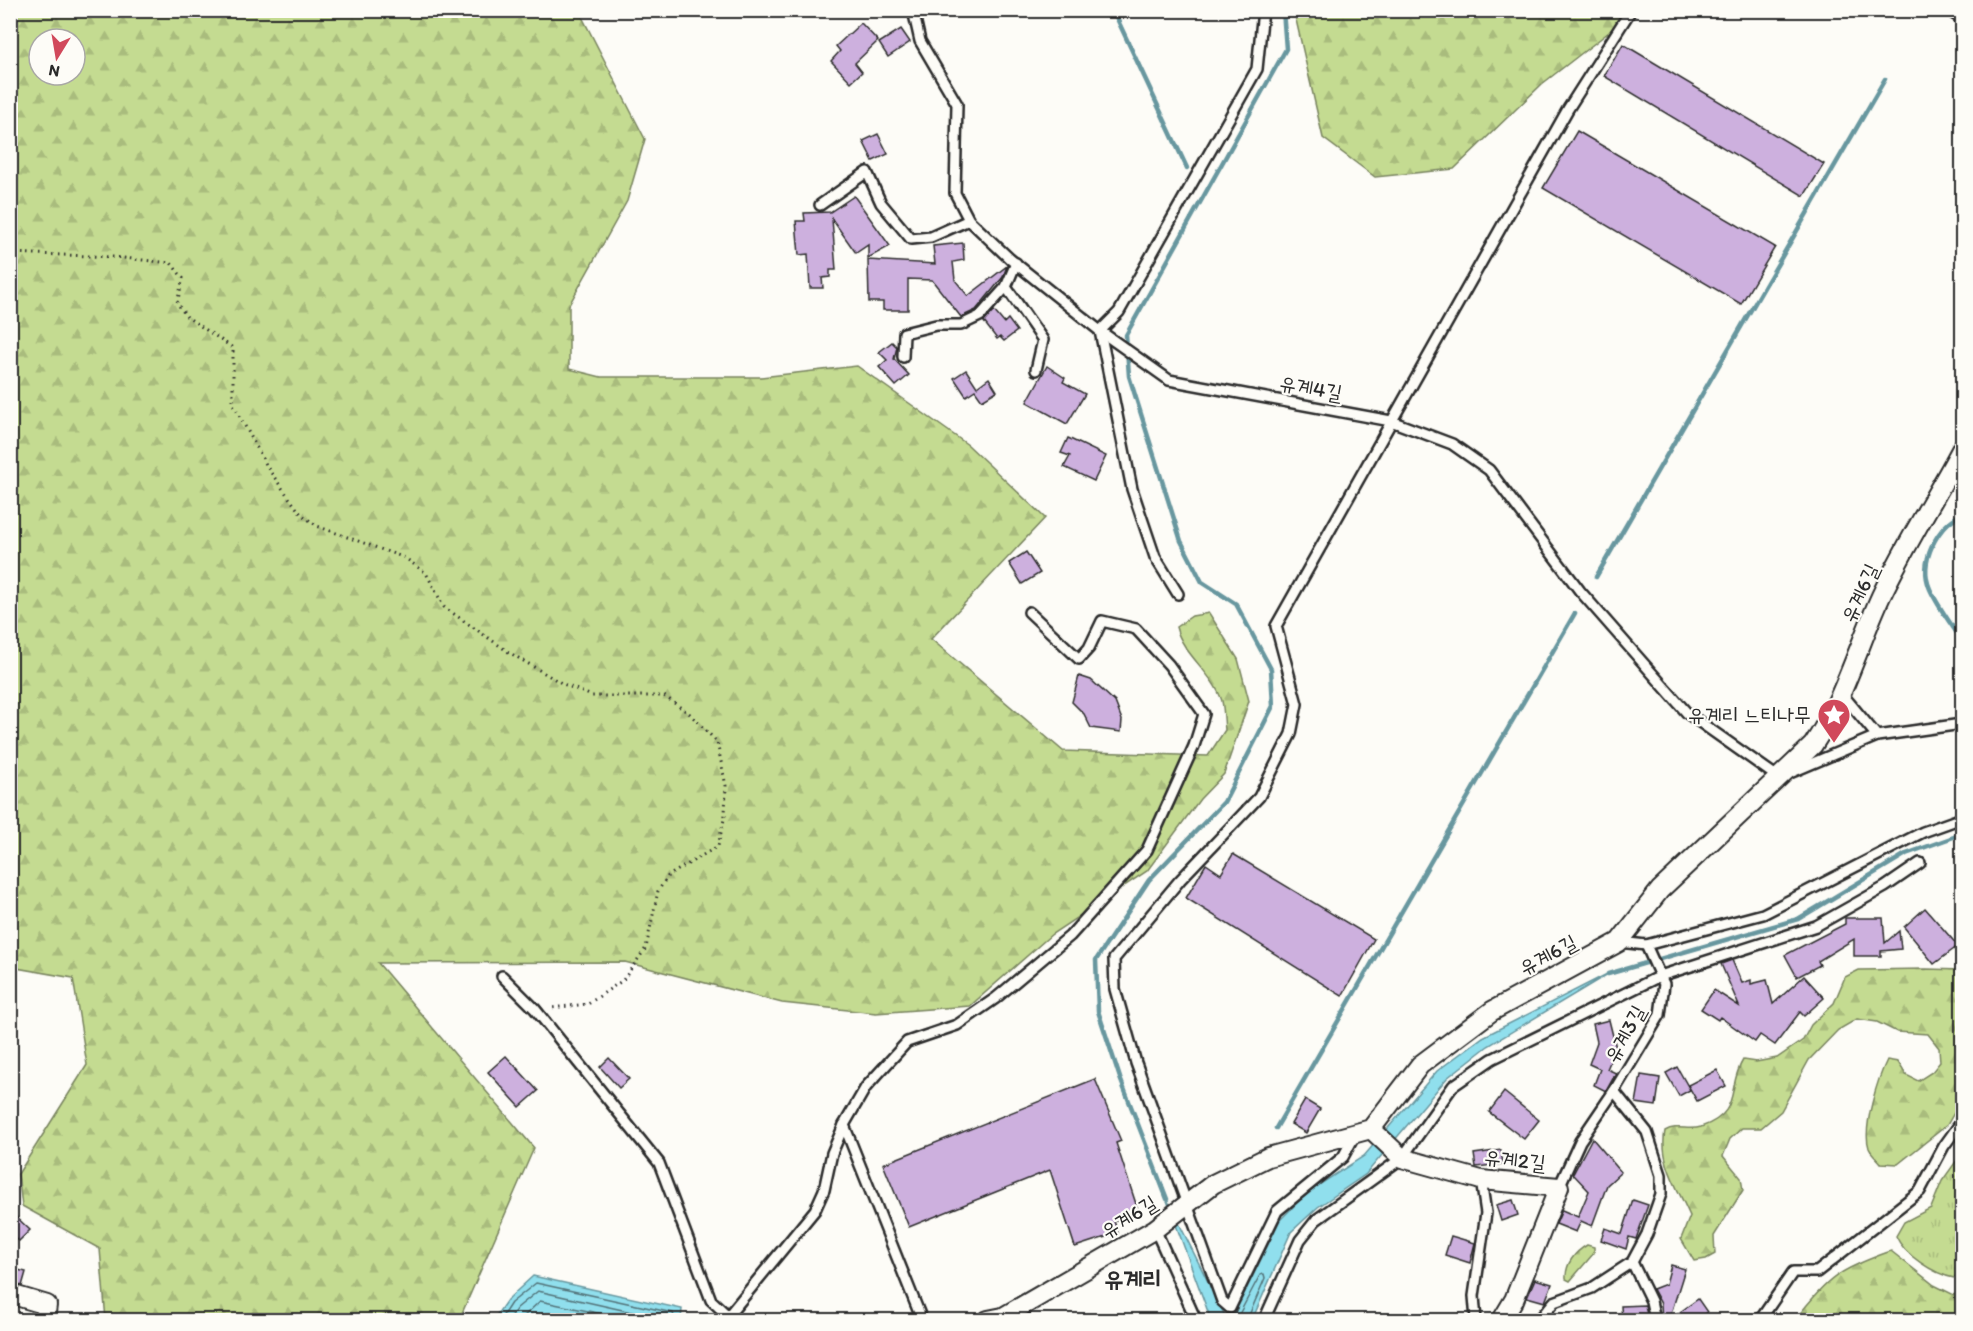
<svg xmlns="http://www.w3.org/2000/svg" width="1973" height="1331" font-family="Itim,'Poor Story',sans-serif">
  <defs>
    <pattern id="grass-tufts" width="24" height="20" patternUnits="userSpaceOnUse" patternTransform="scale(1.5)"><rect width="24" height="20" fill="#c4db91"/><path d="M3 7l-1-3M5 7V3M7 7l1-3M15 17l-1-3M17 17v-4M19 17l1-3" fill="none" stroke="#a9bc7d"/></pattern>
    <pattern id="forest-firs" width="22" height="20" patternUnits="userSpaceOnUse" patternTransform="scale(1.5)"><rect width="22" height="20" fill="#c4db91"/><path d="M5 1l3.5 6h-7zM16 11l3.5 6h-7z" fill="#a9bc7d"/></pattern>
  </defs>
  <rect width="100%" height="100%" fill="#fdfcf7"/>
  <filter id="ink" filterUnits="userSpaceOnUse"><feTurbulence type="fractalNoise" baseFrequency=".0167" numOctaves="2"/><feDisplacementMap in="SourceGraphic" scale="12" xChannelSelector="R" yChannelSelector="G"/><feConvolveMatrix kernelMatrix="1 2 1 2 8 2 1 2 1" color-interpolation-filters="sRGB"/></filter>
  <g filter="url(#ink)">
    <path fill="url(#grass-tufts)" stroke="#78835e" stroke-width="1.5" d="M1962,1153V1272L1954,1278C1934,1274 1904,1255 1896,1236L1904,1222L1931,1208L1942,1181Z"/>
    <g fill="url(#forest-firs)" stroke="#78835e" stroke-width="1.5" fill-rule="evenodd">
      <path d="M1622,10V22L1542,84L1454,169L1375,177L1323,138L1294,11Z"/>
      <path d="M10,11H579L645,139L627,201L569,305V369L601,377H761L857,366L968,445L1045,518L931,639L1063,751L1208,756L1225,730C1224,721 1224,710 1222,701C1213,673 1183,655 1176,627L1192,616L1209,613L1238,659L1249,701L1224,774L1200,799L1147,871L1052,934L970,1006L876,1013L782,1003L625,962L378,963L534,1148L459,1320H106L100,1249L22,1206L18,1174L87,1065L73,978L11,967ZM39,39H75V75H39Z"/>
      <path d="M1926,969L1962,970V1099L1947,1125L1898,1164L1881,1163C1878,1159 1871,1153 1869,1148C1862,1128 1878,1078 1887,1060L1898,1062L1906,1075L1918,1081L1932,1072L1940,1062L1939,1048L1928,1034L1897,1032L1877,1022L1857,1019L1838,1030L1809,1060L1781,1111L1761,1128H1742L1730,1139L1723,1156L1741,1178L1743,1190L1714,1236L1715,1254L1706,1259L1694,1261L1681,1239L1690,1216C1678,1188 1659,1162 1665,1131C1677,1124 1688,1131 1701,1127C1743,1112 1726,1088 1743,1060L1756,1062L1777,1058L1803,1040L1811,1025L1834,1003L1845,977L1859,970Z"/>
      <path d="M1587,1245L1594,1247V1253L1570,1281L1566,1279C1565,1264 1575,1252 1587,1245Z"/>
      <path d="M1891,1251L1934,1285L1954,1295L1962,1290V1320H1795C1828,1277 1840,1269 1891,1251Z"/>
    </g>
    <g fill="#90dfed" stroke="#68979f" stroke-width="1.5">
      <path d="M1613,971L1488,1046L1447,1078L1366,1174L1318,1207L1291,1232L1252,1320H1211L1165,1195L1226,1318L1234,1315L1280,1220L1308,1192L1364,1156L1437,1071L1483,1037Z"/>
      <path d="M533,1276L682,1309L681,1320H493L507,1300Z"/>
    </g>
    <g fill="none" stroke-linecap="round" stroke-linejoin="round">
      <g stroke="#537379" stroke-width="1.5">
        <path d="M500,1320L511,1303L536,1283L673,1313L675,1320"/>
        <path d="M509,1320L517,1308L538,1291L667,1320"/>
        <path d="M520,1320L540,1301L631,1320"/>
        <path d="M1236,1320L1260,1275L1264,1274L1265,1278L1247,1320"/>
      </g>
      <g stroke="#68979f" stroke-width="4.5">
        <path d="M1113,10L1187,168"/>
        <path d="M1962,514C1937,526 1918,562 1930,589C1938,607 1952,625 1962,641"/>
        <path d="M1596,577L1885,79"/>
        <path d="M1608,974L1798,919L1906,854L1962,834"/>
        <path d="M1276,1128L1575,613"/>
        <path d="M1167,1199L1120,1078L1098,1011L1096,960L1149,880L1224,802L1273,706L1271,669L1236,604L1202,582L1181,541L1129,376L1126,335L1286,49L1283,10"/>
      </g>
    </g>
    <g fill="#cdb0de" stroke="#2b2b2b" stroke-width="1.5">
      <path d="M861,23L878,41L855,63L862,72L851,82L831,61L840,51L836,46Z"/>
      <path d="M901,29L910,42L888,57L879,43Z"/>
      <path d="M1623,44L1824,164L1804,196L1604,76Z"/>
      <path d="M1577,131L1775,247L1741,304L1543,188Z"/>
      <path d="M878,134L888,154L873,161L863,141Z"/>
      <path d="M854,196L890,246L868,258V245L856,253L832,219L836,270H830V277L822,278L823,288H810L808,254L799,255L796,221H805L804,213L830,212Z"/>
      <path d="M963,243L964,260L953,262L955,280L968,296L1007,266L1003,277L976,310L961,317L932,280L908,279V310H883V302H869L868,260L935,264L933,246Z"/>
      <path d="M994,311L1004,323L1008,319L1017,331L1004,341L1000,337L997,339L984,322Z"/>
      <path d="M892,342L897,347L894,359L909,375L896,386L879,367L887,360L879,352Z"/>
      <path d="M1047,366L1065,378L1063,382L1085,394L1067,424L1027,402Z"/>
      <path d="M966,370L977,387L989,378L997,391L982,400L975,390L966,396L954,378Z"/>
      <path d="M1068,438L1106,456L1094,481L1064,467L1070,456L1061,453Z"/>
      <path d="M1026,552L1040,573L1022,584L1009,563Z"/>
      <path d="M1079,676L1091,680L1115,702L1122,720L1121,732L1091,728L1084,714L1072,702Z"/>
      <path d="M1233,854L1374,939L1342,996L1186,898L1206,864L1221,874Z"/>
      <path d="M1925,908L1958,946L1934,964L1904,927Z"/>
      <path d="M1845,918H1883L1885,943L1899,931L1901,949L1881,951V956H1854V939L1818,961L1820,965L1797,977L1785,955L1845,924Z"/>
      <path d="M1732,960L1742,983L1751,980V984L1767,980L1773,1004L1804,976L1824,998L1804,1016L1800,1012L1775,1045L1760,1035L1755,1042L1720,1017L1718,1020L1701,1009L1714,990L1739,1006L1721,964Z"/>
      <path d="M1609,1020L1616,1048L1607,1069L1616,1073L1606,1091L1594,1085L1600,1069L1589,1064L1597,1042L1593,1024Z"/>
      <path d="M506,1056L538,1091L520,1107L488,1072Z"/>
      <path d="M609,1058L629,1079L619,1088L600,1067Z"/>
      <path d="M1677,1067L1690,1090L1679,1096L1666,1073Z"/>
      <path d="M1717,1070L1726,1086L1697,1101L1688,1085Z"/>
      <path d="M1641,1075L1660,1078L1656,1106L1636,1103Z"/>
      <path d="M1095,1079L1121,1141L1116,1143L1139,1213L1114,1221L1118,1233L1075,1247L1050,1170L909,1227L883,1164Z"/>
      <path d="M1504,1092L1539,1120L1524,1139L1489,1112Z"/>
      <path d="M1305,1100L1320,1109L1306,1133L1291,1124Z"/>
      <path d="M1592,1138L1621,1172L1607,1185L1592,1226L1581,1221L1576,1232L1556,1224L1562,1210L1578,1217L1589,1191L1573,1174Z"/>
      <path d="M1501,1150L1503,1164L1476,1167L1474,1154Z"/>
      <path d="M1513,1200L1518,1215L1501,1221L1496,1205Z"/>
      <path d="M1633,1200L1648,1205L1636,1239L1629,1237L1626,1249L1601,1240L1605,1228L1622,1234Z"/>
      <path d="M10,1211L30,1230L19,1241L10,1233Z"/>
      <path d="M1451,1236L1475,1243L1470,1263L1445,1255Z"/>
      <path d="M1671,1265L1685,1269L1669,1320L1698,1299L1707,1312L1696,1320H1662L1661,1304L1653,1289L1666,1284Z"/>
      <path d="M10,1268L26,1272L22,1286L10,1283Z"/>
      <path d="M1535,1279L1552,1284L1545,1302L1527,1297Z"/>
      <path d="M1645,1305L1648,1320H1622L1621,1306Z"/>
    </g>
    <g fill="none" stroke-linecap="round" stroke-linejoin="round">
      <g stroke="#2b2b2b" stroke-width="14">
        <g id="lane">
          <path d="M913,10L920,41L957,104L955,193L969,220L1010,259L1100,331L1169,380L1391,421L1452,444L1489,470L1580,591L1687,713L1779,778"/>
          <path d="M1948,10L1962,19"/>
          <path d="M820,205L867,172L881,203L911,239L931,237L969,220"/>
          <path d="M1006,287L1043,340L1036,370"/>
          <path d="M1100,331L1119,312L1257,69L1263,10"/>
          <path d="M1100,331L1132,489L1155,557L1178,594"/>
          <path d="M903,357L904,333L936,325H961L980,316L1006,287L1016,263"/>
          <path d="M1842,694L1877,736"/>
          <path d="M1792,772L1877,736L1962,724"/>
          <path d="M1620,942L1646,945L1763,914L1923,832L1962,818"/>
          <path d="M502,976L535,1009L659,1163L711,1300L728,1316L815,1210L824,1190L832,1153L844,1125L866,1087L907,1042L957,1025L996,998L1070,936L1147,850L1194,746L1204,714L1169,665L1136,629L1102,621L1089,648L1079,659L1029,612"/>
          <path d="M844,1125L922,1320"/>
          <path d="M1355,1135L1343,1157L1277,1211L1230,1308L1222,1301L1136,1063L1115,989L1114,959L1180,880L1259,797L1291,734L1297,704L1276,626L1568,109L1631,10"/>
          <path d="M1559,1187L1580,1141L1614,1091"/>
          <path d="M1155,1229L1196,1320"/>
          <path d="M1632,1262L1651,1301L1655,1320"/>
          <path d="M1264,1320L1300,1240L1316,1220L1402,1158L1453,1086L1492,1059L1660,976L1646,945"/>
          <path d="M1476,1320L1474,1296L1486,1213L1481,1180"/>
          <path d="M1539,1320L1554,1302L1592,1288L1632,1262L1647,1234L1661,1194V1175L1647,1132L1614,1091L1660,1015L1664,984L1660,976L1816,926L1885,887L1920,863"/>
          <path d="M1760,1320L1793,1272H1817L1920,1191L1944,1146L1962,1121"/>
        </g>
      </g>
      <g stroke="#2b2b2b" stroke-width="22">
        <g id="street">
          <path d="M1371,1129L1402,1158L1481,1180L1559,1187L1514,1300L1502,1320"/>
          <path d="M10,1294L47,1305L45,1320"/>
          <path d="M988,1320L1003,1317L1155,1229L1213,1184L1268,1157L1371,1129L1420,1065L1492,1011L1619,942L1660,890L1813,745C1844,699 1858,646 1881,596C1905,545 1936,497 1962,448"/>
        </g>
      </g>
      <path stroke="#2b2b2b" stroke-width="3" stroke-dasharray="1.5 4.5" stroke-linecap="butt" d="M10,253L114,257L171,263L183,278L177,303L187,317L233,348V404L269,470L301,514L317,526L405,558L426,573L444,607L510,653L563,684L592,696H664L690,714L717,742L726,786L725,815L718,846L668,876L658,891L646,948L623,980L588,1004L550,1008"/>
      <use href="#lane" stroke="#fdfcf7" stroke-width="9"/>
      <use href="#street" stroke="#fdfcf7" stroke-width="18"/>
    </g>
  </g>
  <defs>
    <g id="sight-pin" transform="scale(1.725)"><path d="M0 17L-7.5 6A9.5 9.5 0 1 1 7.5 6Z" fill="#d1495b" stroke="#fdfcf7"/><path d="M0-6L1.8-2.2L6-1.7L2.9 1.2L3.7 5.4L0 3.3L-3.7 5.4L-2.9 1.2L-6-1.7L-1.8-2.2Z" fill="#fff"/></g>
  </defs>
  <g fill-rule="evenodd">
    <use href="#sight-pin" x="1834" y="715"/>
  </g>
  <g text-anchor="middle" stroke-width="4.5" stroke-linejoin="round" paint-order="stroke">
    <g font-size="21" fill="#2b2b2b" stroke="#fdfcf7">
      <text transform="translate(1311 388) rotate(10)" y="7">유계4길</text>
      <text transform="translate(1860 593) rotate(-65)" y="7">유계6길</text>
      <text transform="translate(1548 955) rotate(-28)" y="7">유계6길</text>
      <text transform="translate(1625 1034) rotate(-61)" y="7">유계3길</text>
      <text transform="translate(1515 1160) rotate(6)" y="7">유계2길</text>
      <text transform="translate(1129 1217) rotate(-32)" y="7">유계6길</text>
    </g>
    <g font-size="21" fill="#2b2b2b" stroke="#fdfcf7" text-anchor="end">
      <text x="1811" y="722">유계리 느티나무</text>
    </g>
    <g font-size="24" font-weight="bold" fill="#2b2b2b" stroke="#fdfcf7">
      <text x="1133" y="1287">유계리</text>
    </g>
  </g>
  <rect width="1973" height="1331" fill="none" stroke="#fdfcf7" stroke-width="36"/>
  <rect x="18" y="18" width="1937" height="1295" fill="none" stroke="#2b2b2b" stroke-width="2" filter="url(#ink)"/>
  <g transform="translate(57 57) rotate(191)"><circle r="28" fill="#fdfcf7" stroke="#a9a8a5" stroke-width="1.5"/>
  <path d="M0-4.5L10 22L0 15L-10 22Z" fill="#d1495b"/>
  <text y="-9" font-size="16" font-weight="bold" text-anchor="middle" fill="#2b2b2b">N</text>
  </g>
</svg>
